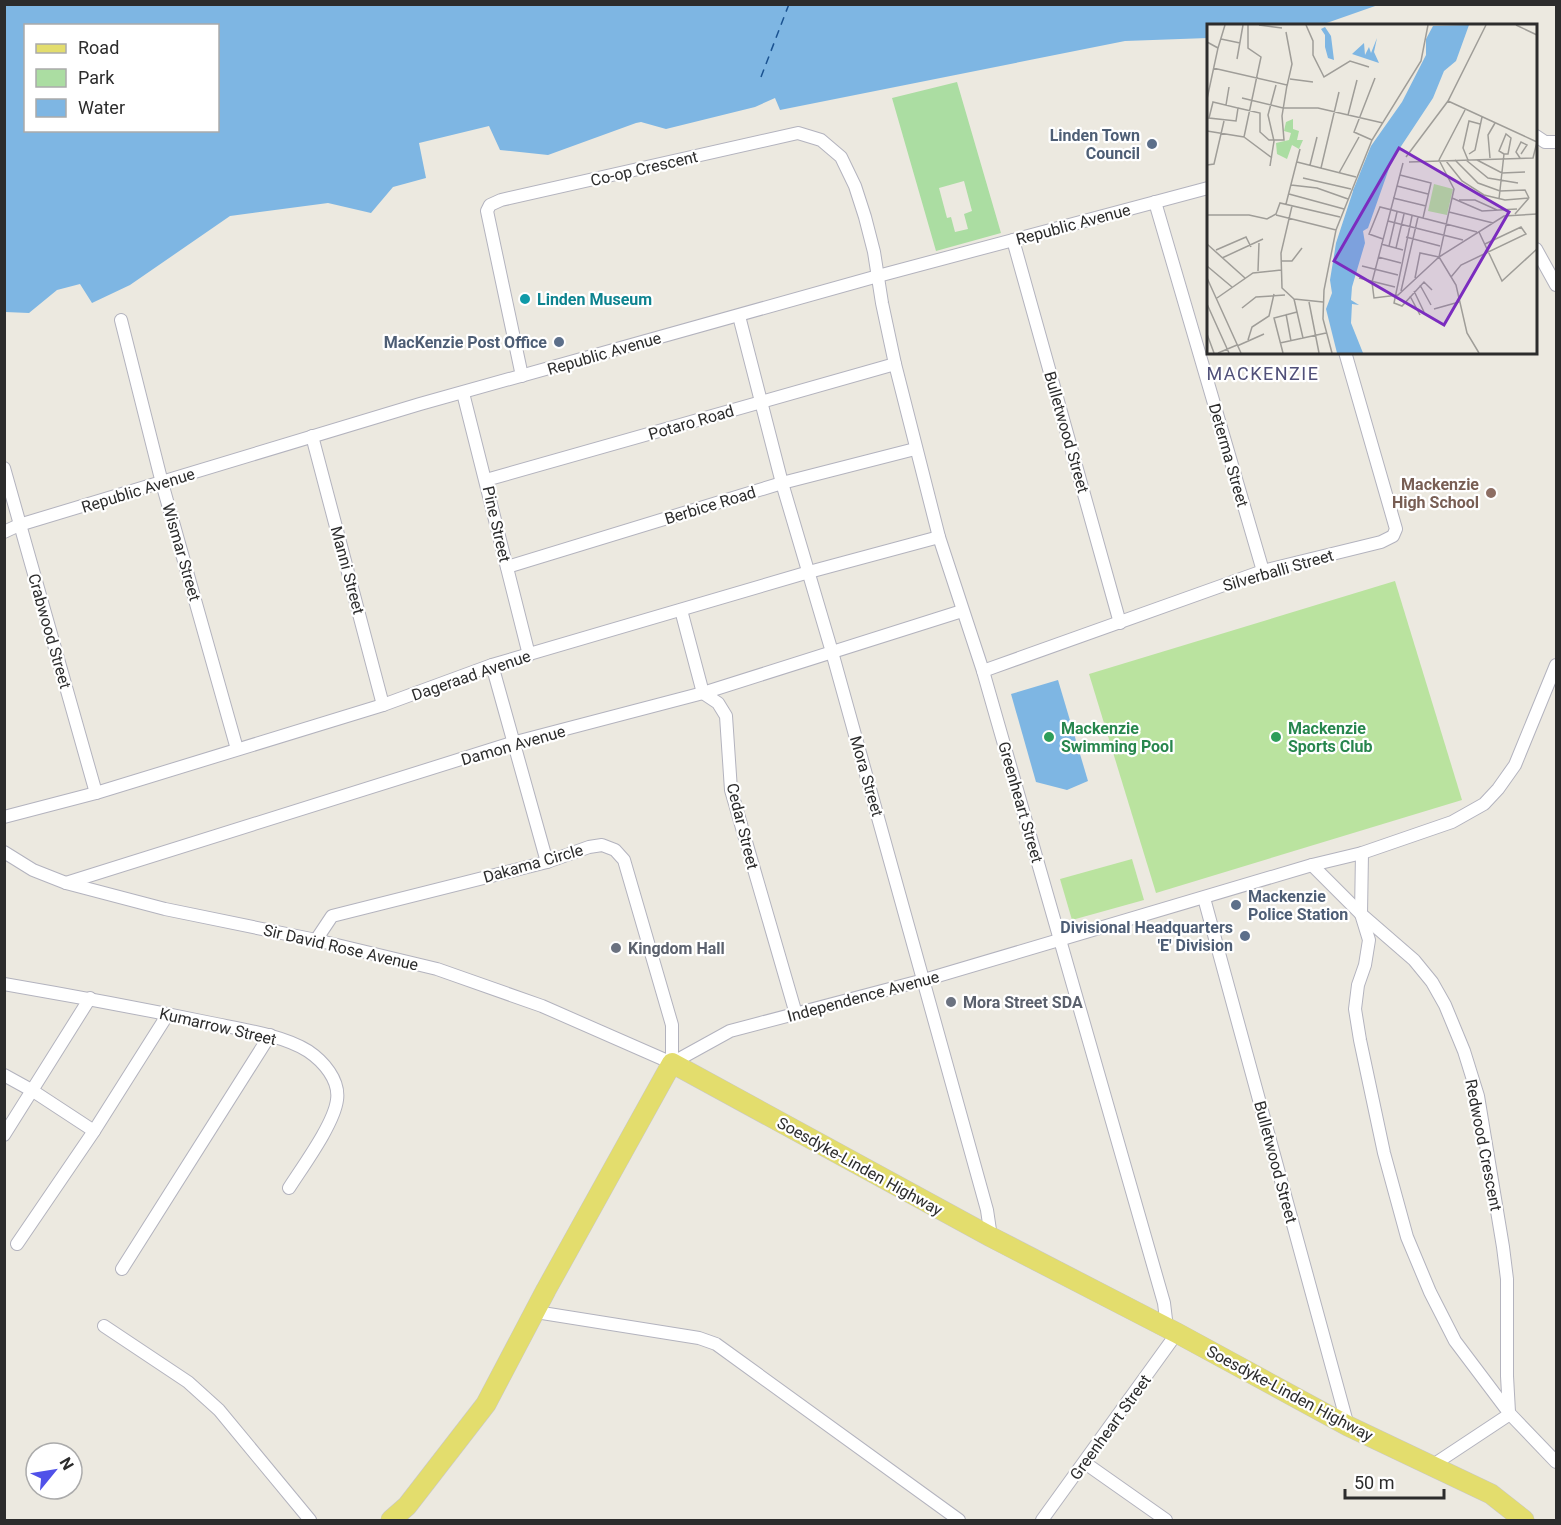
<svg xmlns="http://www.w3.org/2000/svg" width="1561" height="1525" font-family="Roboto,sans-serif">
  <rect width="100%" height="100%" fill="#ece9e0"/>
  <path fill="#abdda2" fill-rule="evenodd" d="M957,82L1001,233L936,251L892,98ZM964,181L972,211L964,214L968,229L955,232L951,217L947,218L939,188Z"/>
  <g fill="#bae39f">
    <path d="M1395,581L1462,800L1156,893L1089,674Z"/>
    <path d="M1132,859L1144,900L1072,920L1060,879Z"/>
  </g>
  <g fill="#7eb6e3" fill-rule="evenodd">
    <path d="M4,5L5,4L1378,5L1321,25L1208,26V38L1125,41L780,110L775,98L755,107L666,129L641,122L636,123L548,155L500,150L489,126L419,143L426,178L393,187L371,213L328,203L230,216L130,285L92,303L80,284L57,290L29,313L5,312ZM26,26H218V130H26Z"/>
    <path d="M1058,680L1088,781L1067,790L1036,782L1011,694Z"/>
  </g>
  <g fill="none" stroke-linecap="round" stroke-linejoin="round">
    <path stroke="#1b5391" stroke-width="1.5" stroke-dasharray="8 6" stroke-linecap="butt" d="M761,77L789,4"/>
    <g stroke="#b3b3be" stroke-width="14">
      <g id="street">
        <path d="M1536,136L1545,142H1556"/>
        <path d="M1155,202L1263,571"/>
        <path d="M1013,240L1120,623"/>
        <path d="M1536,249L1556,285"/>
        <path d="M739,316L782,483L832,652L987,1210L991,1237"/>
        <path d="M121,320L162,483L237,749"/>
        <path d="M522,376L487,211L490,205L501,200L798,133L821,140L841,157L855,186L865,217L874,252L882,303L895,364L939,537L983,671L1164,1303L1167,1328"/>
        <path d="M463,393L529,655"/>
        <path d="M312,436L383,705"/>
        <path d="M4,468L96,793"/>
        <path d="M486,480L895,364"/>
        <path d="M4,532L19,525L420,404L878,276L1208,188"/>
        <path d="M507,567L782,483L915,449"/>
        <path d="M681,610L703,693L718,703L726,716L731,790L796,1014"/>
        <path d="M492,665L547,862"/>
        <path d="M983,671L1263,571L1381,542L1393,536L1396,529L1345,352"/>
        <path d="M4,817L96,793L383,705L492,665L809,572L939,537"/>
        <path d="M4,852L33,870L66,883L165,909L316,940L437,969L542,1006L672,1063"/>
        <path d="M1362,853L1361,914L1369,940L1365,965L1358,985L1355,1009L1360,1040L1384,1153L1407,1237L1430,1292L1455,1341L1510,1414L1556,1462"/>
        <path d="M1312,865L1361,914L1414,960L1432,982L1445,1005L1464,1051L1478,1096L1503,1247L1507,1279V1376L1509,1412"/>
        <path d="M66,883L512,743L703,693L962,611"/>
        <path d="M1204,898L1348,1426"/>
        <path d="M316,940L332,916L547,862L589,847L602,845L615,850L624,860L672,1025V1063"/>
        <path d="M4,984C74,996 143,1009 211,1023C240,1029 283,1035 308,1051C323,1061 340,1080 337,1100C334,1124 303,1166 289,1188"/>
        <path d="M672,1063L730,1031L924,980L1312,865L1362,853L1452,822L1484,804L1498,789L1515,765L1556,665"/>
        <path d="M4,1075L33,1091L94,1131"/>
        <path d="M4,1135L90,998"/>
        <path d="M17,1244L94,1131L168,1014"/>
        <path d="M122,1269L270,1035"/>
        <path d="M536,1312L699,1338L716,1344L959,1520"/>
        <path d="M104,1326L188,1382L219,1410L310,1520"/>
        <path d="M1085,1463L1166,1520"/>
        <path d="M1433,1465L1510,1414"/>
        <path d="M1042,1520L1177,1333"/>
      </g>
    </g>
    <g stroke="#c8c8c8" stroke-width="21">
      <path id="primary" d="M391,1520L407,1506L486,1404L546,1290L672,1063L991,1237L1177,1333L1348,1426L1491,1494L1524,1520"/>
    </g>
    <use href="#street" stroke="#fff" stroke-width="12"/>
    <use href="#primary" stroke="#e3dd6d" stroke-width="20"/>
  </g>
  <g fill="#5c6f8a" stroke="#fff" stroke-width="2">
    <circle cx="1152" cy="144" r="6"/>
    <circle cx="559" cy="342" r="6"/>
    <circle cx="1236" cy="905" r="6"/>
    <circle cx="1245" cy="936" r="6"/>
  </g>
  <circle fill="#0f9aa8" stroke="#fff" stroke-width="2" cx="525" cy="299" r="6"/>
  <circle fill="#8d6e63" stroke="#fff" stroke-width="2" cx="1491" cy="493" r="6"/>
  <g fill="#2e9e5b" stroke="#fff" stroke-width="2">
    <circle cx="1049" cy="737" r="6"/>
    <circle cx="1276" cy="737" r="6"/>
  </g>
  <g fill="#6b7280" stroke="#fff" stroke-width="2">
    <circle cx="616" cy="948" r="6"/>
    <circle cx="951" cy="1002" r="6"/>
  </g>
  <g text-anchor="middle" stroke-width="4.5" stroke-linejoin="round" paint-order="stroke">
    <g font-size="16" font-weight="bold" fill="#4e5e75" stroke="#fff" text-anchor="end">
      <text x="1140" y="141">Linden Town<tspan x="1140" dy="18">Council</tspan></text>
      <text x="547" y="348">MacKenzie Post Office</text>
      <text x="1248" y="902" text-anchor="start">Mackenzie<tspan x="1248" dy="18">Police Station</tspan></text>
      <text x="1233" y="933">Divisional Headquarters<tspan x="1233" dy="18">'E' Division</tspan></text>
    </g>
    <g font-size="16" fill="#2c2c2c" stroke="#fff">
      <text transform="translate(644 168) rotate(-13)" y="6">Co-op Crescent</text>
      <text transform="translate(1073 224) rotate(-15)" y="6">Republic Avenue</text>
      <text transform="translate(604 353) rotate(-16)" y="6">Republic Avenue</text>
      <text transform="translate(691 422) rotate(-16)" y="6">Potaro Road</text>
      <text transform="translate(1067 432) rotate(74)" y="6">Bulletwood Street</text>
      <text transform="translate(1229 455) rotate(74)" y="6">Determa Street</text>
      <text transform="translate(138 490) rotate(-17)" y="6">Republic Avenue</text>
      <text transform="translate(710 505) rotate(-17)" y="6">Berbice Road</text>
      <text transform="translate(497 524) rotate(77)" y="6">Pine Street</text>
      <text transform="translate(182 552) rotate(74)" y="6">Wismar Street</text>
      <text transform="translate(348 570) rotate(75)" y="6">Manni Street</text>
      <text transform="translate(1278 570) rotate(-16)" y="6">Silverballi Street</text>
      <text transform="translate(50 631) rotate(74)" y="6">Crabwood Street</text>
      <text transform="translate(471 675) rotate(-19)" y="6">Dageraad Avenue</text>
      <text transform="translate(513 745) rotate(-16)" y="6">Damon Avenue</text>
      <text transform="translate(867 776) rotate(74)" y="6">Mora Street</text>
      <text transform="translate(1021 802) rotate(74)" y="6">Greenheart Street</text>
      <text transform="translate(743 826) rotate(76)" y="6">Cedar Street</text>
      <text transform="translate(533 863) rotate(-16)" y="6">Dakama Circle</text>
      <text transform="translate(341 947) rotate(13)" y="6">Sir David Rose Avenue</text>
      <text transform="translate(863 996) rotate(-15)" y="6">Independence Avenue</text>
      <text transform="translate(218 1026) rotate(13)" y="6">Kumarrow Street</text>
      <text transform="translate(1484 1145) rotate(79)" y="6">Redwood Crescent</text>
      <text transform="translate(1276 1162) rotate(75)" y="6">Bulletwood Street</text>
      <text transform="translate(860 1166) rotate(29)" y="6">Soesdyke-Linden Highway</text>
      <text transform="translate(1290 1393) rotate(28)" y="6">Soesdyke-Linden Highway</text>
      <text transform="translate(1110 1427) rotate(-54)" y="6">Greenheart Street</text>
    </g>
    <g font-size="16" font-weight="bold" fill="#0d838f" stroke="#fff" text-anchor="start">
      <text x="537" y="305">Linden Museum</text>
    </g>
    <g font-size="16" font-weight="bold" fill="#785e54" stroke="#fff" text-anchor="end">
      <text x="1479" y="490">Mackenzie<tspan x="1479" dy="18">High School</tspan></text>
    </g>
    <g font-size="16" font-weight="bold" fill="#27864d" stroke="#fff" text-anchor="start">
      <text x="1061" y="734">Mackenzie<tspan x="1061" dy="18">Swimming Pool</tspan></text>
      <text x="1288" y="734">Mackenzie<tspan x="1288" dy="18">Sports Club</tspan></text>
    </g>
    <g font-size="16" font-weight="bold" fill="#5b616d" stroke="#fff" text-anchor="start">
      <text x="628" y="954">Kingdom Hall</text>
      <text x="963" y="1008">Mora Street SDA</text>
    </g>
    <g font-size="18" letter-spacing="1.5" fill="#505079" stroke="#fff">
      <text x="1263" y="380">MACKENZIE</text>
    </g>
  </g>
  <g transform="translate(1207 24)">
    <rect width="330" height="330" fill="#ece9e0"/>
    <path d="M86,95V105L92,107L90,116H96L92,125L85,121L80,135L70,130L69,119L82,116L84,109L77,107L79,98Z" fill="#abdda2"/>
    <path d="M227,160L246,165L240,191L221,187Z" fill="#bae39f"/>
    <path d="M262,1L249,37L237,47L226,74L185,136L161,204L156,207L158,219L145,263L144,276L152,281L145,280L144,299L156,329H130L119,285L125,269L123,256L129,219L147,164L164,122L195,78L219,31V15L226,2ZM118,3L124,12L127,36L121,34L118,23V11L114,5ZM170,14L167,28L172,39L145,30L157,19L158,31L162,23L164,29Z" fill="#7eb6e3"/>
    <path fill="none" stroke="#7eb6e3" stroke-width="3" d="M147,165L164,185"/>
    <path fill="none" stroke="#9f9d98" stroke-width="1.5" d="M52,1L75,4M99,1L106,17V31L117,53L143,37L162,43M309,1L330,11M79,8L85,40L80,62M14,15L33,19M0,18L11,24L0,75M11,24L18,1M30,35L36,1M6,44L80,61L75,92L77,116H62L53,108V89L31,84M83,55L106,58M35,74L76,84H111L176,99M241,77L330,118M6,78L31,84L29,97L2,94ZM19,81L22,63M141,91L150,56M0,107L37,113M37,113L54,33L41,24V1M37,113L65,134M165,116L147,108L168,54M262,130L268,126L275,93M199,133L241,77L279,1M283,134L281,111L288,99M313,134L309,128L314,118L320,121L314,130M232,136L258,86M248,136L271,159L293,167L318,166L322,174M259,136L281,154L311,159M261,136L256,124L262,97L273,100M270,136L295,149L318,148M239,137L255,157L277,171L298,176L322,174M90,138L149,153M202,138L326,134L330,118M196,139L165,258L167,274L191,271L232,233M0,141L7,140L17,97M103,141L110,113M63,142L67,117L61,91L69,61M114,144L132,68M132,149L152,113M193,151L224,159L216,194M96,154L144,165M84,161L110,164L141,175M190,162L221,170M82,170L137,185M186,174L219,182M245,174L275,187L310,185M292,175L297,130L292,127L299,110L304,114L301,130H297M252,176H268L290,186M79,180L93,125M85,182L74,229L75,264L87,275L116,278M242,188L286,199M308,190L322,174M0,191H42L60,195L69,190L73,179L133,193M69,191L129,206M205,192L187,279L195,282L217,258L225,266M181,197L256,216M272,208L295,257L330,225M199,213L233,222M176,215L162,210L173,183L270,208M0,220L38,254M174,220L196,226M182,222L190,188M189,224L197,190M9,226L39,213L44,223M171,233L194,239M232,233L247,165L232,136M15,234L56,215M74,237H85L95,224M0,242L25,263M155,242L191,251M51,247L52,219M244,253L254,241L319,210L314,203L278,220M0,254L34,329M152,254L188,263M208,254L213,229L232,233M213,261L224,281M194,267L211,193M207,267L217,288M203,272L213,291M10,274L46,249L74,246M87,275L96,314M102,278L112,329M0,280L22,329M35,284L49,273L78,271M227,285L252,278M79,290L84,317M0,310L7,329M41,316L45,303L62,292L67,270M73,319L119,309M30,322L57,310M11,329L30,321M76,329L67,294L90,288M125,329L116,295L117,266L129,206L165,116L214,37L221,1M272,329L260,309L249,261L232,233L297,192L330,190"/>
    <path fill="#7b2cbf" fill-opacity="0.15" stroke="#7b2cbf" stroke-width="3" d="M192,124L302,188L237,301L127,237Z"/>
    <rect width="330" height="330" fill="none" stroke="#2c2c2c" stroke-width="3"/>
  </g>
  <rect width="1561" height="1525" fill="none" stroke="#2c2c2c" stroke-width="12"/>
  <rect x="24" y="24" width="195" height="108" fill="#ffffff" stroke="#ababab" stroke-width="1.5"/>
  <rect x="36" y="44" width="30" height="9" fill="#e3dd6d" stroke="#ababab" stroke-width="1.5"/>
  <text x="78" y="54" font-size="18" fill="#2c2c2c">Road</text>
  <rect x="36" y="69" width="30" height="18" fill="#abdda2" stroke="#ababab" stroke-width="1.5"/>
  <text x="78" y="84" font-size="18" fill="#2c2c2c">Park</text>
  <rect x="36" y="99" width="30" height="18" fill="#7eb6e3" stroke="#ababab" stroke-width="1.5"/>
  <text x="78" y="114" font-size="18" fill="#2c2c2c">Water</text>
  <g transform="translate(54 1471) rotate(60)"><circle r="28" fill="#ffffff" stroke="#ababab" stroke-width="1.5"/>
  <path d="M0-4.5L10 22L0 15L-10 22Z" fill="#5051e9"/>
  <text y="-9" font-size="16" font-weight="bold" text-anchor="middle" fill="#2c2c2c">N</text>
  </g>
  <path d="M1345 1489v9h99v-9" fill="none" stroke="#2c2c2c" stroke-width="3"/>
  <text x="1354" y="1489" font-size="18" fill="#2c2c2c" stroke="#ffffff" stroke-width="4.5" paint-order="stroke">50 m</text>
</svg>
